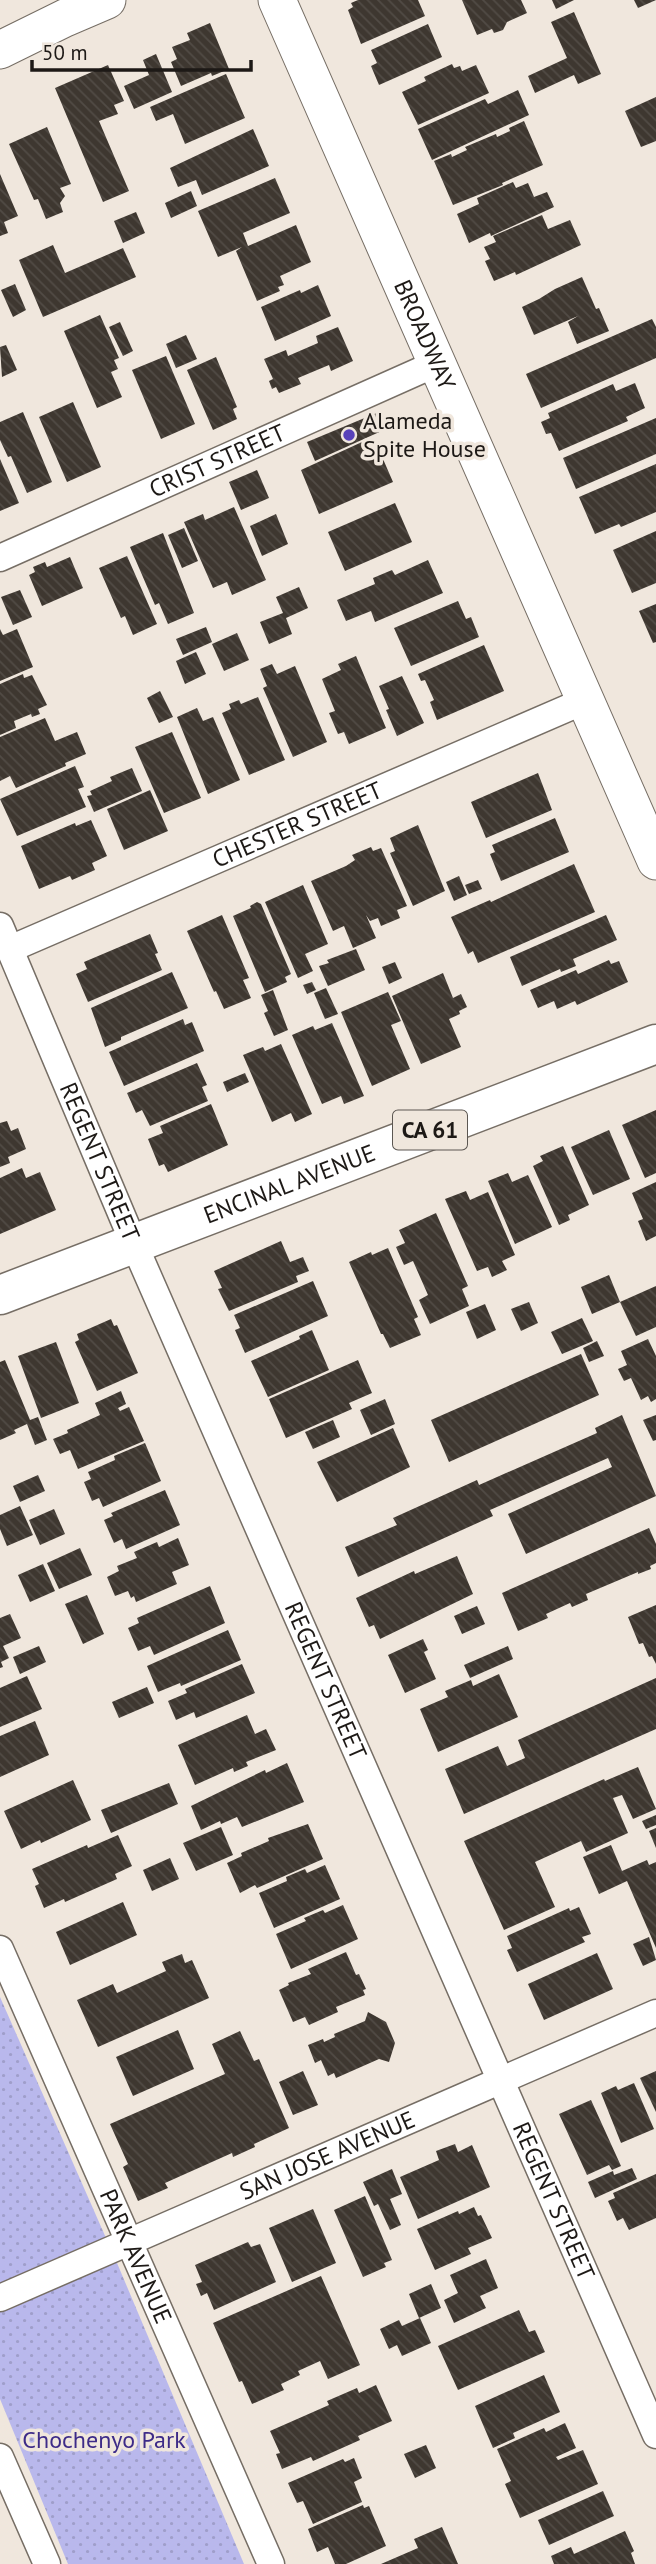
<svg xmlns="http://www.w3.org/2000/svg" width="656" height="2564" font-family="'PT Sans',sans-serif">
  <defs>
    <pattern id="grass-dots" width="8" height="8" patternUnits="userSpaceOnUse" patternTransform="scale(1.75)"><rect width="8" height="8" fill="#b9b8ec"/><path d="M2 2h.1M6 6h.1" fill="none" stroke="#9f9eca" stroke-width="1.8" stroke-linecap="round"/></pattern>
    <pattern id="building-back-hatch" width="6" height="6" patternUnits="userSpaceOnUse" patternTransform="scale(1.75)"><rect width="6" height="6" fill="#3e3730"/><path d="M-1 5l2 2M0 0l6 6M5-1l2 2" fill="none" stroke="#514b45"/></pattern>
  </defs>
  <rect width="100%" height="100%" fill="#f0e7dd"/>
  <path fill="url(#grass-dots)" d="M0,1997L117,2263L244,2564H68L0,2399Z"/>
  <g fill="url(#building-back-hatch)">
    <path d="M358,0H418L425,16L361,44L348,10L353,7L351,3Z"/>
    <path d="M462,0H521L527,13L507,22L503,30L494,33L492,29L477,35Z"/>
    <path d="M552,0H574L556,9Z"/>
    <path d="M634,0H656L638,8Z"/>
    <path d="M574,12L601,74L578,84L574,75L535,93L528,76L567,58L551,22Z"/>
    <path d="M210,23L229,69L212,76L211,73L181,86L171,62L177,59L172,47L190,40L187,33Z"/>
    <path d="M428,24L442,57L379,85L371,66L377,63L371,50Z"/>
    <path d="M156,54L172,92L134,109L124,86L149,75L143,60Z"/>
    <path d="M452,64L454,68L460,66L462,71L476,65L489,93L418,125L402,92L426,81L424,77Z"/>
    <path d="M108,65L124,101L114,105L118,114L99,121L129,191L103,202L55,88Z"/>
    <path d="M226,74L245,118L185,144L173,114L156,121L150,107Z"/>
    <path d="M518,90L529,115L432,160L418,129L485,99L488,104Z"/>
    <path d="M656,97V141L641,147L625,111Z"/>
    <path d="M524,121L543,165L502,183L503,185L453,205L434,161L451,154L452,157L467,150L465,147L496,134L497,137L510,131L509,128Z"/>
    <path d="M47,127L71,184L60,188L65,196L60,203L63,212L46,219L38,199L34,200L9,144Z"/>
    <path d="M253,129L269,166L202,195L196,180L178,187L170,168Z"/>
    <path d="M0,174L18,216L4,222L8,233L0,236Z"/>
    <path d="M275,178L290,213L243,233L248,246L296,225L311,262L280,276L284,285L278,287L280,291L257,301L236,251L242,247L218,257L198,211Z"/>
    <path d="M513,182L516,188L528,183L534,197L547,192L554,207L491,236L490,233L469,243L457,214L479,204L477,198Z"/>
    <path d="M191,191L197,206L171,218L165,203Z"/>
    <path d="M136,212L145,233L123,243L114,221Z"/>
    <path d="M542,215L548,229L570,220L581,245L516,275L515,272L494,281L485,261L490,259L484,247L496,242L493,236Z"/>
    <path d="M53,245L65,273L123,248L136,277L43,317L19,260Z"/>
    <path d="M582,277L596,309L599,308L609,331L577,344L568,322L578,316L534,335L522,307L539,299L555,289Z"/>
    <path d="M15,284L26,310L13,317L1,290Z"/>
    <path d="M318,285L331,316L275,341L261,307L300,290L301,293Z"/>
    <path d="M100,315L119,358L114,360L118,369L111,372L122,397L97,408L64,331Z"/>
    <path d="M652,319L656,327V358L541,408L526,374Z"/>
    <path d="M120,322L133,351L123,356L109,327Z"/>
    <path d="M338,327L353,361L331,371L329,365L298,378L301,384L279,393L276,387L272,389L269,381L273,379L264,359L286,350L288,356L318,343L316,336Z"/>
    <path d="M186,335L197,359L176,368L166,344Z"/>
    <path d="M6,345L17,370L2,377L0,347Z"/>
    <path d="M166,356L195,424L161,439L132,370Z"/>
    <path d="M216,357L237,407L233,409L237,419L213,430L187,370Z"/>
    <path d="M635,383L645,408L626,417L628,421L559,451L551,433L546,434L541,422L550,418L548,413L613,384L616,391Z"/>
    <path d="M73,402L101,467L67,482L39,417Z"/>
    <path d="M23,412L52,482L27,493L11,456L8,457L0,440V422Z"/>
    <path d="M379,412L386,429L315,461L307,442Z"/>
    <path d="M656,418V454L576,489L563,458Z"/>
    <path d="M362,442L363,445L369,443L377,462L383,459L393,482L319,514L301,470Z"/>
    <path d="M0,459L19,503L0,511Z"/>
    <path d="M656,464V512L621,527L619,524L595,534L579,497Z"/>
    <path d="M257,470L269,498L241,510L229,482Z"/>
    <path d="M395,503L412,542L345,571L328,532Z"/>
    <path d="M234,507L266,580L232,595L227,582L213,588L184,522L203,514L205,520Z"/>
    <path d="M276,514L288,544L262,556L250,526Z"/>
    <path d="M184,528L198,561L182,568L168,535Z"/>
    <path d="M656,531V583L632,593L613,550Z"/>
    <path d="M163,533L194,613L168,624L159,603L155,605L130,547Z"/>
    <path d="M127,556L157,624L133,635L125,616L121,618L99,568Z"/>
    <path d="M70,557L83,588L42,606L29,575L35,572L33,567L45,562L47,567Z"/>
    <path d="M428,560L443,593L375,622L371,611L346,621L337,600L375,584L373,578L392,570L395,575Z"/>
    <path d="M299,587L308,608L286,618L292,634L269,644L260,622L283,613L276,597Z"/>
    <path d="M20,590L32,617L13,625L1,597Z"/>
    <path d="M458,601L466,619L471,617L479,637L411,666L394,628Z"/>
    <path d="M656,604V642L653,643L639,611Z"/>
    <path d="M206,627L212,642L183,655L176,639Z"/>
    <path d="M0,629L3,635L17,629L33,667L0,681Z"/>
    <path d="M237,633L249,660L224,671L212,644Z"/>
    <path d="M484,645L504,691L437,720L430,702L434,700L425,680L421,681L418,674Z"/>
    <path d="M196,652L206,674L185,684L176,661Z"/>
    <path d="M356,656L386,728L349,744L344,732L338,734L329,713L335,711L322,679L341,670L338,664Z"/>
    <path d="M272,664L277,674L295,666L327,742L293,757L263,688L267,686L260,669Z"/>
    <path d="M23,674L24,678L32,675L47,705L38,709L40,714L32,717L31,714L14,721L16,728L0,735V684Z"/>
    <path d="M402,676L424,723L397,736L386,710L389,709L379,686Z"/>
    <path d="M160,691L173,717L159,723L147,698Z"/>
    <path d="M258,697L285,760L249,775L222,713L231,709L229,704L239,700L241,704Z"/>
    <path d="M197,708L203,721L213,717L240,780L208,794L177,717Z"/>
    <path d="M45,718L55,741L77,732L86,754L65,763L66,766L16,788L10,776L0,781V737Z"/>
    <path d="M172,732L201,798L164,813L135,747Z"/>
    <path d="M75,766L84,787L78,789L86,807L17,836L0,799Z"/>
    <path d="M132,768L142,791L94,812L87,796L92,795L90,791L112,781L110,777Z"/>
    <path d="M538,773L552,810L486,838L471,802Z"/>
    <path d="M150,790L168,831L124,850L107,809Z"/>
    <path d="M555,818L569,852L501,881L490,854L495,852L492,845Z"/>
    <path d="M91,820L107,856L92,863L95,870L72,880L70,876L39,889L21,846L75,823L76,826Z"/>
    <path d="M418,825L445,891L413,906L390,853L395,851L390,838Z"/>
    <path d="M371,847L373,851L381,848L407,906L397,910L400,918L381,926L378,918L370,921L366,915L376,938L353,948L344,926L333,931L311,881L346,866L355,860L352,855Z"/>
    <path d="M574,864L595,912L478,963L473,951L468,954L451,917L490,900L491,902Z"/>
    <path d="M459,876L467,895L454,901L446,882Z"/>
    <path d="M478,880L482,889L469,894L465,885Z"/>
    <path d="M303,885L328,944L305,954L313,971L298,978L265,902Z"/>
    <path d="M257,902L261,904L291,974L285,977L287,982L265,992L233,916L251,908L250,906Z"/>
    <path d="M222,915L249,978L243,980L251,998L224,1009L216,991L214,992L187,931Z"/>
    <path d="M606,915L617,940L573,959L576,966L561,972L560,969L522,986L510,957Z"/>
    <path d="M150,934L158,953L155,954L162,970L88,1002L76,974L87,969L84,962Z"/>
    <path d="M356,949L365,970L328,986L319,966L329,963L327,960Z"/>
    <path d="M609,960L611,964L619,961L628,982L577,1005L575,1001L557,1009L554,1001L538,1008L530,990L576,970L578,974Z"/>
    <path d="M395,962L402,978L389,984L382,967Z"/>
    <path d="M172,972L188,1008L121,1037V1040L105,1047L91,1008Z"/>
    <path d="M443,973L453,998L461,994L467,1007L459,1011L460,1014L449,1019L461,1047L421,1064L392,996Z"/>
    <path d="M312,982L316,990L307,994L303,985Z"/>
    <path d="M326,988L338,1014L325,1019L314,993Z"/>
    <path d="M273,990L288,1030L274,1036L264,1013L268,1011L261,995Z"/>
    <path d="M388,992L401,1021L391,1025L410,1069L372,1086L341,1012Z"/>
    <path d="M183,1019L185,1025L192,1022L204,1051L124,1086L109,1052Z"/>
    <path d="M332,1023L364,1096L344,1104L341,1096L322,1104L292,1035L313,1026L315,1030Z"/>
    <path d="M281,1044L312,1114L295,1122L291,1113L272,1122L243,1055L263,1047L265,1051Z"/>
    <path d="M197,1063L207,1085L202,1087L208,1101L150,1126L142,1110L136,1113L127,1093Z"/>
    <path d="M245,1073L249,1082L227,1092L223,1082Z"/>
    <path d="M211,1104L228,1145L168,1172L164,1164L159,1166L148,1139L163,1133L160,1126Z"/>
    <path d="M656,1110V1173L645,1178L622,1125Z"/>
    <path d="M7,1121L11,1131L18,1128L26,1149L8,1157L10,1163L0,1167V1123Z"/>
    <path d="M609,1130L630,1179L593,1195L571,1147Z"/>
    <path d="M563,1146L589,1205L568,1215L570,1220L559,1225L533,1166L543,1161L540,1156Z"/>
    <path d="M22,1168L26,1178L40,1172L56,1210L0,1234V1178Z"/>
    <path d="M508,1173L512,1182L528,1175L552,1227L515,1244L488,1181Z"/>
    <path d="M656,1182V1236L646,1241L638,1221L643,1219L632,1193Z"/>
    <path d="M466,1191L470,1200L488,1192L515,1255L502,1261L507,1270L492,1277L488,1267L477,1271L445,1199Z"/>
    <path d="M436,1213L468,1286L462,1289L469,1306L430,1324L419,1300L428,1295L413,1261L404,1265L396,1247L405,1243L399,1230Z"/>
    <path d="M281,1241L290,1262L303,1257L309,1271L296,1276L298,1282L229,1311L218,1289L222,1288L214,1271Z"/>
    <path d="M388,1248L418,1317L414,1319L421,1335L390,1348L383,1334H381L349,1262L371,1252L372,1255Z"/>
    <path d="M609,1275L620,1302L592,1314L581,1287Z"/>
    <path d="M313,1281L328,1316L245,1353L235,1330L240,1328L234,1315Z"/>
    <path d="M656,1286V1327L636,1336L620,1302Z"/>
    <path d="M529,1302L538,1323L521,1331L511,1309Z"/>
    <path d="M485,1304L496,1330L477,1339L466,1312Z"/>
    <path d="M582,1318L593,1341L562,1354L551,1332Z"/>
    <path d="M111,1319L114,1326L117,1325L138,1373L97,1391L75,1342L79,1340L77,1334Z"/>
    <path d="M312,1330L329,1370L268,1397L251,1361L300,1339L299,1336Z"/>
    <path d="M648,1339L656,1356V1399L651,1402L648,1396L641,1400L631,1378L624,1381L618,1369L627,1365L621,1351Z"/>
    <path d="M597,1341L604,1356L589,1362L583,1348Z"/>
    <path d="M56,1342L79,1403L41,1418L18,1356Z"/>
    <path d="M581,1354L599,1395L449,1462L431,1420Z"/>
    <path d="M5,1360L30,1420L38,1417L47,1440L35,1445L27,1424L14,1430L16,1433L0,1440V1362Z"/>
    <path d="M358,1360L372,1393L349,1403L352,1409L286,1438L269,1399Z"/>
    <path d="M121,1391L126,1404L118,1408L120,1411L129,1407L144,1441L78,1469L70,1450L60,1454L53,1439L68,1433L67,1430L100,1415L95,1403Z"/>
    <path d="M385,1399L395,1424L371,1435L360,1410Z"/>
    <path d="M622,1415L656,1496L526,1554L508,1514L612,1467L608,1458L490,1510L493,1516L358,1577L345,1547L397,1525L393,1518L477,1480L479,1485L597,1433L595,1428Z"/>
    <path d="M656,1415V1440L653,1441L643,1420Z"/>
    <path d="M333,1420L340,1437L313,1449L305,1432Z"/>
    <path d="M393,1428L410,1467L337,1502L317,1462Z"/>
    <path d="M145,1443L161,1481L103,1507L99,1498L92,1501L84,1482L91,1479L88,1472L115,1460L114,1456Z"/>
    <path d="M38,1475L45,1491L20,1502L13,1486Z"/>
    <path d="M165,1490L180,1525L126,1549L122,1539L114,1543L104,1520L113,1516L111,1513Z"/>
    <path d="M20,1506L33,1535L7,1546L0,1529V1515Z"/>
    <path d="M54,1509L65,1534L40,1545L29,1520Z"/>
    <path d="M649,1528L656,1544V1563L650,1566L651,1569L638,1574V1572L586,1594L588,1600L572,1607L570,1603L546,1614L548,1618L518,1631L502,1593Z"/>
    <path d="M178,1538L189,1565L172,1572L177,1584L136,1602L134,1596L131,1598L128,1591L115,1596L107,1577L119,1571L117,1566L137,1558L134,1552L157,1542L159,1547Z"/>
    <path d="M80,1548L92,1575L59,1589L47,1563Z"/>
    <path d="M457,1556L473,1594L380,1639L374,1625L369,1627L356,1598L414,1571L415,1574Z"/>
    <path d="M43,1564L55,1591L30,1602L18,1575Z"/>
    <path d="M210,1586L225,1623L154,1655L150,1646L138,1651L128,1628L139,1623L137,1618Z"/>
    <path d="M87,1595L104,1634L83,1644L65,1604Z"/>
    <path d="M656,1605V1664L652,1656L649,1657L643,1643L639,1644L628,1617Z"/>
    <path d="M477,1606L485,1624L462,1634L454,1616Z"/>
    <path d="M10,1614L21,1638L3,1646L9,1658L1,1662L3,1667L0,1668V1618Z"/>
    <path d="M228,1630L241,1660L181,1686L180,1683L158,1692L147,1666Z"/>
    <path d="M423,1639L428,1650L424,1652L436,1679L405,1693L388,1655Z"/>
    <path d="M39,1646L46,1662L20,1674L13,1657Z"/>
    <path d="M508,1646L513,1659L470,1678L464,1665Z"/>
    <path d="M242,1664L255,1693L196,1718L194,1712L176,1720L168,1701L187,1693L185,1689Z"/>
    <path d="M499,1674L518,1717L438,1752L420,1709L448,1697L445,1691L471,1680L473,1686Z"/>
    <path d="M27,1676L42,1709L0,1727V1688Z"/>
    <path d="M656,1678V1729L464,1814L445,1769L498,1746L507,1766L525,1758L518,1740Z"/>
    <path d="M147,1687L154,1703L119,1718L112,1702Z"/>
    <path d="M247,1715L255,1734L266,1729L276,1750L246,1762L248,1766L234,1772L233,1768L195,1785L178,1745Z"/>
    <path d="M35,1721L49,1755L0,1777V1736Z"/>
    <path d="M287,1763L304,1802L242,1827L237,1817L221,1824L220,1821L201,1830L191,1806L265,1770L266,1773Z"/>
    <path d="M638,1767L656,1809L633,1819L622,1795L613,1798L628,1833L586,1852L581,1841L535,1862L555,1907L504,1930L464,1841L604,1779L605,1781Z"/>
    <path d="M73,1780L91,1820L41,1843L40,1840L21,1849L4,1811Z"/>
    <path d="M169,1783L178,1804L111,1833L101,1810Z"/>
    <path d="M656,1815V1825L646,1829L642,1821Z"/>
    <path d="M308,1824L323,1859L257,1888L255,1885L240,1893L227,1863L242,1856L241,1853L269,1841L268,1838Z"/>
    <path d="M221,1827L233,1855L196,1871L183,1843Z"/>
    <path d="M656,1828V1848L649,1831Z"/>
    <path d="M118,1835L132,1866L115,1874L117,1879L65,1902L64,1899L44,1908L35,1886L39,1884L32,1869L87,1845L88,1848Z"/>
    <path d="M611,1845L622,1871L647,1860L649,1865L656,1862V1948L627,1881L599,1894L583,1857Z"/>
    <path d="M170,1858L179,1879L152,1891L143,1870Z"/>
    <path d="M325,1865L340,1899L274,1928L259,1893L287,1881L286,1877L305,1869L307,1873Z"/>
    <path d="M123,1902L137,1935L70,1965L56,1932Z"/>
    <path d="M343,1905L358,1939L291,1969L276,1934L306,1921L304,1918L323,1910L325,1913Z"/>
    <path d="M579,1907L591,1934L582,1937L585,1942L517,1972L507,1950L512,1948L507,1936L569,1908L570,1911Z"/>
    <path d="M649,1937L656,1960L643,1966L633,1944Z"/>
    <path d="M346,1952L356,1975L359,1974L366,1989L363,1990L365,1995L336,2007L338,2012L309,2025L305,2017L293,2022L279,1990L289,1985L288,1983L311,1974L308,1969Z"/>
    <path d="M597,1953L613,1989L544,2020L528,1984Z"/>
    <path d="M182,1954L185,1963L192,1960L209,1998L98,2047L77,2000L113,1984L117,1993L166,1971L162,1962Z"/>
    <path d="M368,2012L386,2022L395,2043L389,2062L379,2059L336,2078L334,2073L328,2076L321,2060L315,2063L308,2045L323,2039L324,2042L335,2037L334,2034L365,2021Z"/>
    <path d="M178,2030L194,2069L133,2096L116,2057Z"/>
    <path d="M240,2031L254,2061L259,2059L289,2128L254,2144L255,2147L233,2157L232,2153L165,2183L168,2188L138,2201L123,2167L128,2164L110,2124L225,2074L212,2044Z"/>
    <path d="M303,2071L318,2105L293,2115L279,2082Z"/>
    <path d="M656,2071V2112L640,2078Z"/>
    <path d="M634,2083L654,2129L621,2143L601,2093L616,2086L618,2090Z"/>
    <path d="M591,2100L621,2166L612,2170L609,2165L587,2175L559,2114Z"/>
    <path d="M455,2144L458,2152L472,2145L490,2187L418,2219L400,2177L439,2160L436,2151Z"/>
    <path d="M632,2168L637,2179L595,2198L588,2182L613,2171L614,2175Z"/>
    <path d="M392,2169L402,2194L390,2199L401,2225L390,2230L378,2204L374,2206L363,2182Z"/>
    <path d="M656,2174V2218L629,2230L623,2218L617,2221L608,2201L615,2198L613,2193Z"/>
    <path d="M365,2196L392,2260L384,2263L386,2267L363,2277L334,2210Z"/>
    <path d="M474,2207L478,2216L481,2215L492,2238L468,2248L471,2254L435,2270L417,2229L458,2211L459,2214Z"/>
    <path d="M313,2209L336,2263L292,2282L269,2228Z"/>
    <path d="M248,2242L251,2247L260,2244L276,2282L214,2310L207,2293L201,2296L196,2284L202,2282L195,2265Z"/>
    <path d="M486,2259L498,2288L480,2296L486,2308L454,2323L444,2300L458,2293L450,2275Z"/>
    <path d="M321,2276L360,2365L328,2379L320,2361L298,2371L300,2375L281,2384L284,2390L252,2404L242,2381L239,2382L213,2323Z"/>
    <path d="M431,2284L441,2308L419,2318L409,2294Z"/>
    <path d="M519,2310L529,2332L535,2330L545,2352L458,2390L438,2346Z"/>
    <path d="M420,2318L431,2343L402,2356L397,2345L389,2349L380,2329L399,2320L402,2326Z"/>
    <path d="M544,2375L560,2412L513,2433L515,2438L493,2448L475,2406Z"/>
    <path d="M376,2385L392,2421L358,2436L360,2440L313,2461L311,2457L282,2469L276,2454L280,2453L270,2431L329,2405L327,2401L357,2388L359,2393Z"/>
    <path d="M565,2423L576,2448L556,2457L558,2460L583,2450L598,2484L520,2518L505,2484L511,2481L497,2449L544,2428L546,2432Z"/>
    <path d="M426,2445L436,2468L415,2478L404,2454Z"/>
    <path d="M354,2458L362,2478L354,2482L362,2502L313,2524L303,2501L297,2503L288,2483L343,2459L345,2462Z"/>
    <path d="M603,2491L614,2516L549,2545L538,2520Z"/>
    <path d="M363,2505L364,2508L369,2506L386,2546L346,2564H335L328,2547L317,2552L308,2529Z"/>
    <path d="M442,2527L458,2564H381L418,2548L414,2539Z"/>
    <path d="M625,2531L634,2551L631,2553L635,2564H554L551,2556L571,2547L574,2554Z"/>
  </g>
  <g fill="none" stroke-linecap="round" stroke-linejoin="round">
    <g stroke="#766e65" stroke-width="29">
      <g id="street">
        <path id="s1" d="M0,558L435,364"/>
        <path id="s2" d="M0,926L134,1244L656,2435"/>
        <path id="s3" d="M10,949L584,701"/>
        <path id="s4" d="M0,1949L271,2564"/>
        <path id="s5" d="M0,2298L656,2013"/>
        <path d="M0,2457L47,2564"/>
      </g>
    </g>
    <g stroke="#766e65" stroke-width="39">
      <g id="secondary">
        <path id="s6" d="M277,0L656,861"/>
        <path d="M0,50L65,18L107,0"/>
      </g>
    </g>
    <g stroke="#766e65" stroke-width="41">
      <g id="primary">
        <path id="s7" d="M0,1295L656,1044"/>
      </g>
    </g>
    <use href="#street" stroke="#fff" stroke-width="26"/>
    <use href="#secondary" stroke="#fff" stroke-width="37"/>
    <use href="#primary" stroke="#fff" stroke-width="38"/>
  </g>
  <circle fill="#5842ba" stroke="#f0e7dd" stroke-width="2.5" cx="349" cy="435" r="7"/>
  <g text-anchor="middle" stroke-width="7" stroke-linejoin="round" paint-order="stroke">
    <rect fill="#f0e7dd" stroke="#5c5752" stroke-width="2" x="393" y="1110.5" width="74" height="39" rx="5"/>
    <g font-size="23" font-weight="bold" fill="#1d1916">
      <text x="430" y="1138">CA 61</text>
    </g>
    <g font-size="24" fill="#1d1916" stroke="#f0e7dd">
      <text dy="8" stroke="none"><textPath href="#s6" startOffset="366">BROADWAY</textPath></text>
      <text dy="8" stroke="none"><textPath href="#s1" startOffset="238">CRIST STREET</textPath></text>
      <text dy="8" stroke="none"><textPath href="#s3" startOffset="313">CHESTER STREET</textPath></text>
      <text dy="8" stroke="none"><textPath href="#s2" startOffset="256">REGENT STREET</textPath></text>
      <text dy="8" stroke="none"><textPath href="#s7" startOffset="310">ENCINAL AVENUE</textPath></text>
      <text dy="8" stroke="none"><textPath href="#s2" startOffset="822">REGENT STREET</textPath></text>
      <text dy="8" stroke="none"><textPath href="#s5" startOffset="357">SAN JOSE AVENUE</textPath></text>
      <text dy="8" stroke="none"><textPath href="#s2" startOffset="1390">REGENT STREET</textPath></text>
      <text dy="8" stroke="none"><textPath href="#s4" startOffset="336">PARK AVENUE</textPath></text>
    </g>
    <g font-size="24" fill="#1d1916" stroke="#f0e7dd" text-anchor="start">
      <text x="363" y="429">Alameda<tspan x="363" dy="28">Spite House</tspan></text>
    </g>
    <g font-size="24" fill="#3d2b88" stroke="#f0e7dd">
      <text x="104" y="2448">Chochenyo Park</text>
    </g>
  </g>
  <path d="M32 60v10h219v-10" fill="none" stroke="#1d1916" stroke-width="3.5"/>
  <text x="42" y="60" font-size="21" fill="#1d1916" stroke="#f0e7dd" stroke-width="5" paint-order="stroke">50 m</text>
</svg>
